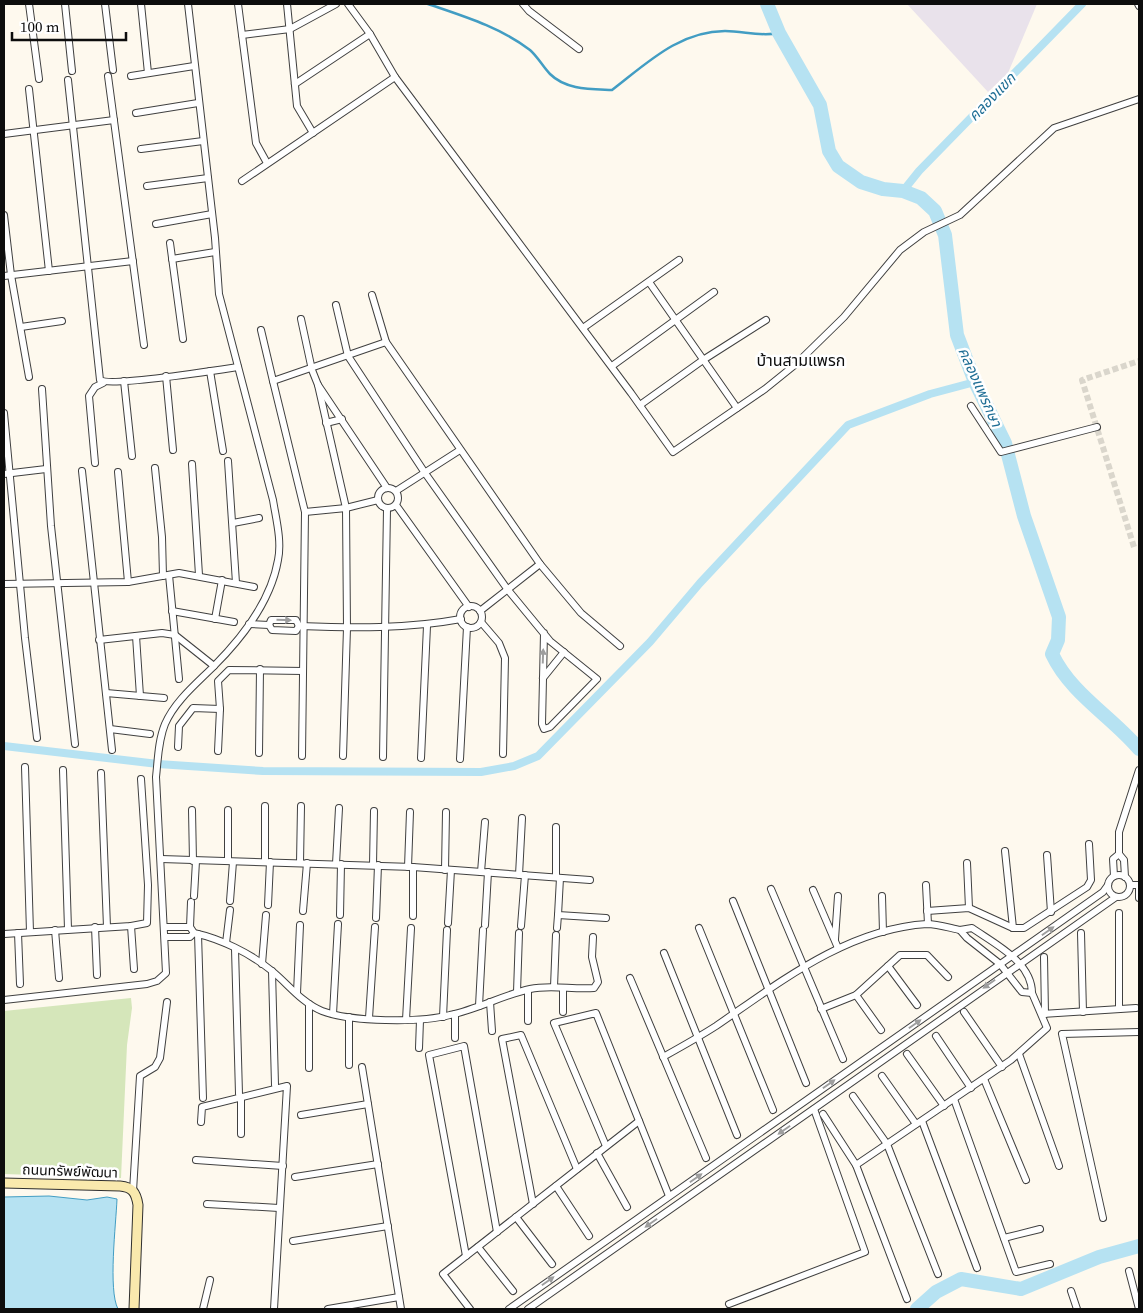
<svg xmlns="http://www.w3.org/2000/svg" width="1143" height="1313" font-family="'Source Serif 4','Noto Sans Thai',serif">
  <rect width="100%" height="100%" fill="#fef9ee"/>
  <path fill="#e9e2eb" d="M907,4H1037L1008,73L988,92Z"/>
  <path fill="#d5e6ba" d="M131,998L132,1008L127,1045L121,1178L4,1174V1011Z"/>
  <path fill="#b6e2f2" stroke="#429dc3" d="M49,1196L87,1200L107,1197L117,1199C116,1224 108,1290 118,1309H4V1197Z"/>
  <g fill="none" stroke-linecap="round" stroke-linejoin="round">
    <path stroke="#429dc3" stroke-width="2.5" d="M428,4C463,16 500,27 530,50C538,57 543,67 550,74C566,90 591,89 612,90C646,64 679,31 725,31C744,31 760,37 779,33"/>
    <g stroke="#b6e2f2" stroke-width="8">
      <path d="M903,191L919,171L1082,4"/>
      <path d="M4,746L158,764L263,771L481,772L514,766L538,756L650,642L700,583L848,425L930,394L975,382"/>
    </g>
    <g stroke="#b6e2f2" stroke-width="14">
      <path d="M767,4L779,33L820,105L829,151L838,166L861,182L883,189L903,191L921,198L935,211L945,235L957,335L975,382L1005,443L1024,516L1059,617L1058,640L1052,654C1071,694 1111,716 1139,749"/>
      <path d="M917,1309L936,1292L961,1279L1021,1289L1099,1257L1139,1246"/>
    </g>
    <path stroke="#dad6cc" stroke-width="6" stroke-dasharray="6 3" stroke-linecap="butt" d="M1134,547L1082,380L1139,361"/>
    <g stroke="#404040" stroke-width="8">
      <g id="street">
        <path d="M29,4L39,79"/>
        <path d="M65,4L72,71"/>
        <path d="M105,4L113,70"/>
        <path d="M141,4L148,73"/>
        <path d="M238,4L256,143L267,163"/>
        <path d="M287,4L297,106L313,133"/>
        <path d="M348,4L370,34L395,77"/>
        <path d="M523,4L529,11L579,49"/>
        <path d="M1138,4L1139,6"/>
        <path d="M242,35L290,29L336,4"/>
        <path d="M108,76L144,345"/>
        <path d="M131,76L194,66"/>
        <path d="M68,80L100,380C110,387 218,370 238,367"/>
        <path d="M295,84L370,34"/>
        <path d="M29,89L49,271"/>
        <path d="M136,113L198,103"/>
        <path d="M4,134L114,120"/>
        <path d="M141,149L203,141"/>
        <path d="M242,181L395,77L631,393L673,452L765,389L796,364L844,317L900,250L924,232L960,215L1054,128L1139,99"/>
        <path d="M147,186L208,178"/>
        <path d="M4,215L11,275L29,377"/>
        <path d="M156,224L212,214"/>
        <path d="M170,243L183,339"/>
        <path d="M172,259L215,252"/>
        <path d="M4,276L133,261"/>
        <path d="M649,282L737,408"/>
        <path d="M372,295L386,342"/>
        <path d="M336,305L348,356L425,473L508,590L550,641L597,679L550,727L544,729L542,724L544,633"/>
        <path d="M301,319L312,370L318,385L387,488"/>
        <path d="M21,327L62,321"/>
        <path d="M583,328L679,260"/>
        <path d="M261,330L273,381L386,342L540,564L581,613L620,646"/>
        <path d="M612,366L714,292"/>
        <path d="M210,371L223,451"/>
        <path d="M166,376L173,450"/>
        <path d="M124,381L132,456"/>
        <path d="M273,381L305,512L302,756"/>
        <path d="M318,385L346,508L347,628L343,756"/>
        <path d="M42,389L51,526L75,744"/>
        <path d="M640,405L703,360L766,320"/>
        <path d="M971,406L1001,452L1097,427"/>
        <path d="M4,413L25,638L37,738"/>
        <path d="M326,423L342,419"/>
        <path d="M228,461L236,583"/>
        <path d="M95,463L89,396L95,387L103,383"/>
        <path d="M192,464L199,575"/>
        <path d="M155,468L162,537L163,576"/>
        <path d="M82,471L112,750"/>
        <path d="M118,472L128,582"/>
        <path d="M4,474L46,469"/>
        <circle cx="388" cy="498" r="10"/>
        <path d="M396,491L460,450"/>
        <path d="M396,505L469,607"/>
        <path d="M305,512L346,508L378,500"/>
        <path d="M233,523L259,518"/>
        <path d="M169,575L179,679"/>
        <path d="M4,584L128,582L179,573L254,587"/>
        <circle cx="471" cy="617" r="11"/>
        <path d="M172,611L234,622"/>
        <path d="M480,611L540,564"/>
        <path d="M215,619L222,580"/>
        <path d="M481,622L499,643L505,658L503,754"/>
        <path d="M249,624L269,625L272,630L296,631L299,626C353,628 407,629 461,619"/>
        <path d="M269,625L271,620H296L299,626"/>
        <path d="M136,636L140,696"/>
        <path d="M99,640L162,633L175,635L214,666"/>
        <path d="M543,678L564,652"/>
        <path d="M106,693L164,698"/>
        <path d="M110,729L150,734"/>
        <path d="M178,747L179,726L193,708L220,709"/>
        <path d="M218,751L220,709L218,681L229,670L303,671"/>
        <path d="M259,753L260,669"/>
        <path d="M383,757L387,509"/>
        <path d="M421,758L427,626"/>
        <path d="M460,759L467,627"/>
        <path d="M25,767L30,932"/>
        <path d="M63,770L68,929"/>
        <path d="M101,773L107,927"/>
        <path d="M192,810L193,861"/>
        <path d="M1005,851L1013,928"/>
        <path d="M1047,855L1051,912"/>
        <path d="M161,859L413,867L590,880"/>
        <path d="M228,861V810"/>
        <path d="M265,862V806"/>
        <path d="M300,863L301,806"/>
        <path d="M967,863L969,908"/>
        <path d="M336,864L339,808"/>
        <path d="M373,865L374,811"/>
        <path d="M408,867L410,812"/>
        <path d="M445,870L446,812"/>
        <path d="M481,872L485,822"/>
        <circle cx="1119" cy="886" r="11"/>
        <path d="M519,875L522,818"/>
        <path d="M1114,876L1113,859L1119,854"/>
        <path d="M556,877V827"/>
        <path d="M1125,877L1124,860L1119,854V832L1139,770"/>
        <path d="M560,878L558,915L606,918"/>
        <path d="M926,885L928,924"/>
        <path d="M1130,885H1139V898"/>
        <path d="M771,889L843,1059"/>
        <path d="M813,890L838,948"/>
        <path d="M194,896L196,861"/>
        <path d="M882,896L883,932"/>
        <path d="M230,901L233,862"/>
        <path d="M733,901L806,1083"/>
        <path d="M268,905L270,862"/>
        <path d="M303,911L307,863"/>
        <path d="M927,911L969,908L1013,928H1024L1087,887L1091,880L1089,844"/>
        <path d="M1119,913V1009"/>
        <path d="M340,915L341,864"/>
        <path d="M413,916V867"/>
        <path d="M376,918L378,865"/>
        <path d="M448,923L451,870"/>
        <path d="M485,925L488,872"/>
        <path d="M131,926L134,969"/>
        <path d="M521,926L525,875"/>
        <path d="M95,927L97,975"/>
        <path d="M165,927H190L194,933C221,939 250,953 272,971C288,984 302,1003 322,1011C351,1022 420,1023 450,1015C478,1009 503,995 530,989C551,984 573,990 594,988L598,982L592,957L593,937"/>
        <path d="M190,927L191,902"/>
        <path d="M557,928L558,915"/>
        <path d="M699,928L773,1110"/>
        <path d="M972,928C995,944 1032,962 1032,993L1022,992L1000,964L967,938L960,930Z"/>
        <path d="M55,930L59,978"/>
        <path d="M18,933L20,984"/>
        <path d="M1081,933L1083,1012"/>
        <path d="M4,934L131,926L147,923L148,885L141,779"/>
        <path d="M198,934L203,1098"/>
        <path d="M166,937H190L194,933"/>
        <path d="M835,939L838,896"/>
        <path d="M226,943L230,910"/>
        <path d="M235,949L239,1094"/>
        <path d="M664,953L737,1135"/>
        <path d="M1044,957L1045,1014"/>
        <path d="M262,964L266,915"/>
        <path d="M888,966L917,1005"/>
        <path d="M272,971L275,1085"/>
        <path d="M630,978L706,1158"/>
        <path d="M554,987L556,935"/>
        <path d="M563,988V1012"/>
        <path d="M528,990V1021"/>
        <path d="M517,992L519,933"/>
        <path d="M297,993L300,925"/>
        <path d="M856,995L881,1030"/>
        <path d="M4,1000L147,984L157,981L166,973L156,777C158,760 158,741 165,724C175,701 196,684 214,666C242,638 271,601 278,560C282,541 276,519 273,500L219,294L215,238L188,4"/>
        <path d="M490,1002L492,1031"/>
        <path d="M479,1006L483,930"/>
        <path d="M821,1009L856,995L900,955H927L948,977"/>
        <path d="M964,1012L1002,1067"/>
        <path d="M333,1014L338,924"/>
        <path d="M455,1014V1038"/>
        <path d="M1042,1014L1136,1008"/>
        <path d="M349,1017V1065"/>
        <path d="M443,1017L447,930"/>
        <path d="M369,1018L375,927"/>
        <path d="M406,1020L411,928"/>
        <path d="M936,1036L971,1088"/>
        <path d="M419,1048L420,1020"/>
        <path d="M907,1054L944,1106"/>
        <path d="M1019,1054L1059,1166"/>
        <path d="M663,1057C681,1047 699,1037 716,1026C779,983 846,929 927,924C937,924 950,928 960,930"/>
        <path d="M362,1067L401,1309"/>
        <path d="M309,1068V1004"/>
        <path d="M882,1076L916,1124"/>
        <path d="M984,1079L1026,1180"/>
        <path d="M853,1096L887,1144L938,1274"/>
        <path d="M954,1099L1016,1272L1050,1264"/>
        <path d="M823,1114L856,1165L1011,1060L1047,1028L1032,993"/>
        <path d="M301,1115L368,1104"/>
        <path d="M922,1121L977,1268"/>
        <path d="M201,1122L202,1107L287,1086L274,1309"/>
        <path d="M241,1134V1097"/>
        <path d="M606,1146L554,1023L596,1013L669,1196"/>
        <path d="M597,1153L627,1207"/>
        <path d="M196,1160L283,1166"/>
        <path d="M856,1165L907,1299"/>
        <path d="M295,1177L378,1164"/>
        <path d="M556,1186L589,1236"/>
        <path d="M133,1191L140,1076L155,1067L160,1058L167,1002"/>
        <path d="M207,1204L279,1208"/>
        <path d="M533,1204L502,1039L521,1035L577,1169"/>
        <path d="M516,1217L552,1264"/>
        <path d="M1103,1218L1062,1034L1139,1032"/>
        <path d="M1004,1238L1040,1229"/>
        <path d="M293,1241L388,1226"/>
        <path d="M478,1247L513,1291"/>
        <path d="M466,1256L429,1055L464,1046L497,1232"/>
        <path d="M1129,1271L1139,1309"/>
        <path d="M1071,1291L1077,1309"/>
        <path d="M729,1304L865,1252L814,1109"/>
        <path d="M203,1309L210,1280"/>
        <path d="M328,1309L399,1297"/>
        <path d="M470,1309L443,1274L639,1121"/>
        <path d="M509,1309L1103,892L1108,885"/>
        <path d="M528,1309L1116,897"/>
      </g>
    </g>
    <g stroke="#2f2f2f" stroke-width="11">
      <path id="secondary" d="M4,1183L120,1186C132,1187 136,1192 138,1205L134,1309"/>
    </g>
    <use href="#street" stroke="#fff" stroke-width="6"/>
    <use href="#secondary" stroke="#f9e9ad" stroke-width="9"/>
  </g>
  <defs><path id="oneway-solid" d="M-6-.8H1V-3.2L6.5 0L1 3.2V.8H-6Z" transform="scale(1.25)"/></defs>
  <g fill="#9e9e9e">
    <use href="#oneway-solid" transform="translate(284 620) rotate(1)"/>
    <use href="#oneway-solid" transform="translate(543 656) rotate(-88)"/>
    <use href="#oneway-solid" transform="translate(1048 931) rotate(-35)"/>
    <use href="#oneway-solid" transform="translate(989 984) rotate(145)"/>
    <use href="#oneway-solid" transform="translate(915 1024) rotate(-35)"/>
    <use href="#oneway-solid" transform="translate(829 1084) rotate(-35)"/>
    <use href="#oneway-solid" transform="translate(784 1130) rotate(145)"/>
    <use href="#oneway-solid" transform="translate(696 1178) rotate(-35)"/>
    <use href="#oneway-solid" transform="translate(651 1223) rotate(145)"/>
    <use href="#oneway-solid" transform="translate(548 1281) rotate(-35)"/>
  </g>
  <g text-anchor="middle" stroke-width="5" stroke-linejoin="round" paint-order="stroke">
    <g font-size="14" fill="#0d0d0d" stroke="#fff">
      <text transform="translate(70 1171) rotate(2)" y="5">ถนนทรัพย์พัฒนา</text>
    </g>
    <g font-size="15" font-style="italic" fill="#1f6e95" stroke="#fff">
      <text transform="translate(992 97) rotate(-46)" y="5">คลองแขก</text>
      <text transform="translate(980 387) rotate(66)" y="5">คลองแพรกษา</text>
    </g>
    <g font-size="16" fill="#0d0d0d" stroke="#fff">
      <text x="801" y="366">บ้านสามแพรก</text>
    </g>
  </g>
  <rect width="1143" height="1313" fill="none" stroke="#0d0d0d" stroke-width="10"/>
  <path d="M12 32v8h114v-8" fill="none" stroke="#0d0d0d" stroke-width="2.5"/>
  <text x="20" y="32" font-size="15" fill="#0d0d0d" stroke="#ffffff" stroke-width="4" paint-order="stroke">100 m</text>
</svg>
